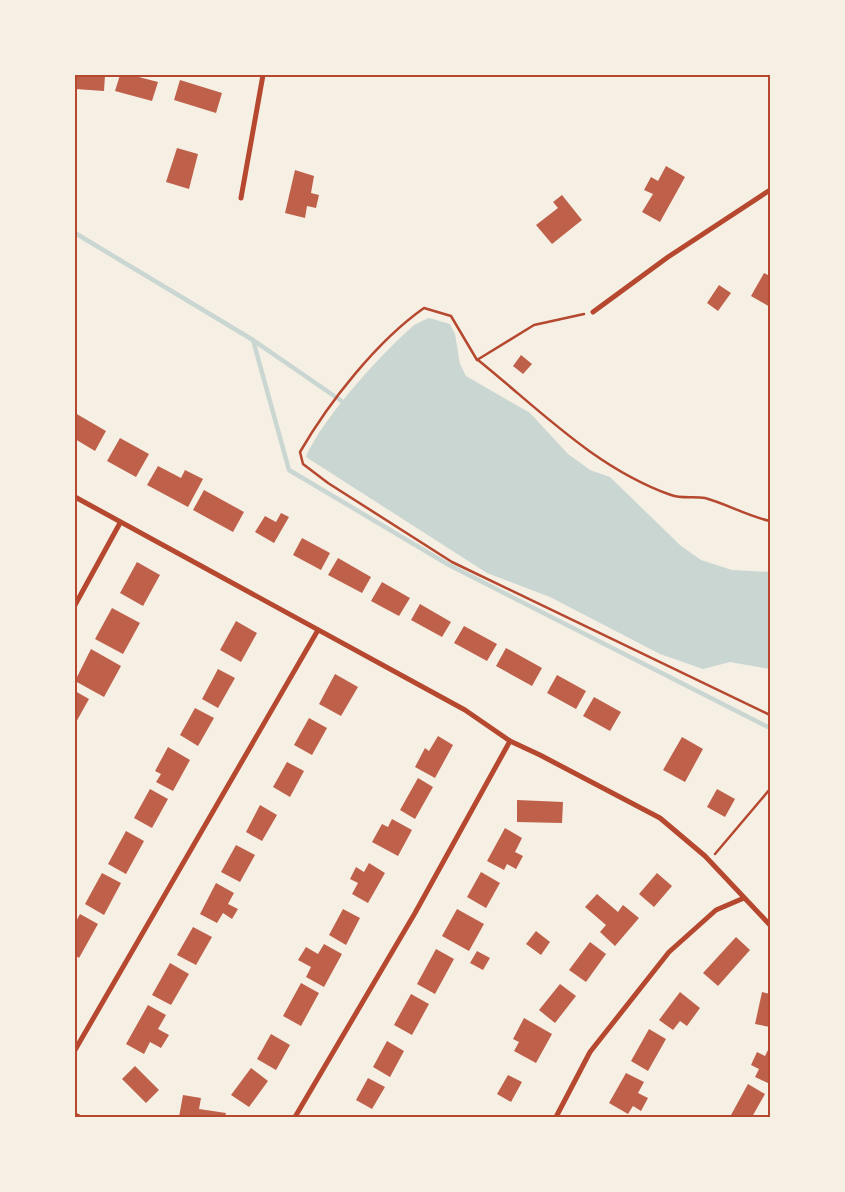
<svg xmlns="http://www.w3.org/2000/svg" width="845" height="1192" font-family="'Exo 2',sans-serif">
  <rect width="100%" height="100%" fill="#f6efe4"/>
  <path fill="#c9d6d2" d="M429,318L450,324L455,334L460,364L466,376L530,413L568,454L590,470L610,477L681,546L701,560L732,570L770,572V669L730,662L703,669L660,654L550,597L487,573L306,457C322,419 380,355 412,327C416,323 423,321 429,318Z"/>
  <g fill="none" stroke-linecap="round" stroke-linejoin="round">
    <g stroke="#c9d6d2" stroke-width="4.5">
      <path d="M75,233L253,340L343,402"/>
      <path d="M253,340L289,470L449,565L770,728"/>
    </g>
  </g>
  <g fill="#bf614a">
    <path d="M75,75H105L104,91L75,89Z"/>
    <path d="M120,75H131L158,82L152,101L115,91Z"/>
    <path d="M180,80L222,93L216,113L174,100Z"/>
    <path d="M177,148L198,154L189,189L166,182Z"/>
    <path d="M666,166L685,177L660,222L642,212L653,194L644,190L651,177L658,181Z"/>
    <path d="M295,170L314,176L311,193L319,195L316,208L307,206L305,218L285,213Z"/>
    <path d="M562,195L582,220L552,244L536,225L558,208L553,202Z"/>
    <path d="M764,273L770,276V307L751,296Z"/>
    <path d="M719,285L731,293L718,311L707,303Z"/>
    <path d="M521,355L532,364L523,374L513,366Z"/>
    <path d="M75,413L106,431L95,451L75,439Z"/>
    <path d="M120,438L149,454L136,477L107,461Z"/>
    <path d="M158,466L181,478L185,470L203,479L188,507L147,485Z"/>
    <path d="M204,490L244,512L233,532L193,510Z"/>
    <path d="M281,513L289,517L274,543L255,532L265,516L276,522Z"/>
    <path d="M302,538L330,553L321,570L293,555Z"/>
    <path d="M338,558L371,577L362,593L328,575Z"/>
    <path d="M137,562L160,575L143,606L120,593Z"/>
    <path d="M382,582L410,598L399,616L371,601Z"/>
    <path d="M420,604L451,622L442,637L411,620Z"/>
    <path d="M112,608L140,623L123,654L95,639Z"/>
    <path d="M236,621L257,633L241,662L220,650Z"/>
    <path d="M464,626L497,644L487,661L454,643Z"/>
    <path d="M506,648L542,668L532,686L496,666Z"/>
    <path d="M91,649L121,666L104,697L75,681Z"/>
    <path d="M218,669L235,678L218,708L202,699Z"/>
    <path d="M335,674L358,687L341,716L319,704Z"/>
    <path d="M557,675L586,691L576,709L547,693Z"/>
    <path d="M75,691L89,699L75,724Z"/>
    <path d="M594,697L621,712L610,731L583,716Z"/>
    <path d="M195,708L214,718L198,746L180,735Z"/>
    <path d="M309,718L327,728L312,755L294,745Z"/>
    <path d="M438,736L453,745L435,778L415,767L425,748L429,751Z"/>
    <path d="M682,737L703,749L685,782L663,770Z"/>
    <path d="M168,747L190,760L173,791L156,782L161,774L155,771Z"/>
    <path d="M287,762L304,771L290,797L273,787Z"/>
    <path d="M418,778L433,787L415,819L400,810Z"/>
    <path d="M150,789L168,799L152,828L134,818Z"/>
    <path d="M717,789L735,799L725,817L707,807Z"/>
    <path d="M517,800L563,802L562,823L517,822Z"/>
    <path d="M260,805L277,815L262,841L246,832Z"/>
    <path d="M392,819L412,830L398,856L372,842L382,824L388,827Z"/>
    <path d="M505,828L522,838L515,852L523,856L516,869L507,864L504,870L487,861Z"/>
    <path d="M126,831L144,841L126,874L108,864Z"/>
    <path d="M236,845L255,855L240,882L221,872Z"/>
    <path d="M369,863L385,873L368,903L352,894L358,883L350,879L356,867L364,872Z"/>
    <path d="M481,872L500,883L486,908L467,897Z"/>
    <path d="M102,873L121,883L104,915L85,904Z"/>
    <path d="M657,873L672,886L654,907L639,894Z"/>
    <path d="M216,883L234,893L228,904L238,909L232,919L223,913L217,923L200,914Z"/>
    <path d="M597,894L618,912L623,905L639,918L615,946L600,932L606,925L585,907Z"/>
    <path d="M343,909L360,918L346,945L329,935Z"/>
    <path d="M457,909L484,924L469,951L442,936Z"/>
    <path d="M80,914L98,924L79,958L75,955V923Z"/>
    <path d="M193,927L212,937L196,965L177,955Z"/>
    <path d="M536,931L550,942L541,955L526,944Z"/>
    <path d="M736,937L750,950L718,986L703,973Z"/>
    <path d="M590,942L606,954L586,982L569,970Z"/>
    <path d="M324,944L342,954L324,987L306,977L311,967L298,960L306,947L318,954Z"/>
    <path d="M436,949L454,959L435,994L417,984Z"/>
    <path d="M477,951L490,958L483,970L470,963Z"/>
    <path d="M170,963L189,974L171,1005L152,995Z"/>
    <path d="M301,983L319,993L301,1026L283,1016Z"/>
    <path d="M560,984L576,996L555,1023L539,1010Z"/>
    <path d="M680,992L700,1008L687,1026L680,1021L673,1030L659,1020Z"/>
    <path d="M762,992L770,994V1027L755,1024Z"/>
    <path d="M411,994L429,1004L412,1035L394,1025Z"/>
    <path d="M148,1005L166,1015L158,1029L169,1035L161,1048L150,1042L144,1054L126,1044Z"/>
    <path d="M524,1018L552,1034L536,1063L514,1051L519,1042L513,1039Z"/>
    <path d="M649,1029L666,1039L648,1071L631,1061Z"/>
    <path d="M271,1034L290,1045L276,1070L257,1059Z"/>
    <path d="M387,1041L404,1051L390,1077L373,1067Z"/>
    <path d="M770,1046V1084L755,1077L759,1069L751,1065L757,1052L765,1056Z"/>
    <path d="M135,1066L159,1090L146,1103L122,1079Z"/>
    <path d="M251,1068L268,1081L249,1107L231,1095Z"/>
    <path d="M626,1073L644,1082L638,1093L648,1098L641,1111L633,1106L628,1114L609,1103Z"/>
    <path d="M508,1075L522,1082L511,1102L497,1094Z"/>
    <path d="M368,1078L385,1087L372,1109L356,1100Z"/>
    <path d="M748,1084L765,1094L752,1117H735L731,1115Z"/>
    <path d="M183,1095L201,1098L199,1109L226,1113L225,1117H179Z"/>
  </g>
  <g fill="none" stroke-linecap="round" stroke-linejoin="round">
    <g stroke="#b5482f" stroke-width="2.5">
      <path d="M584,314L534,325L477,360L451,316L424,308C377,341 329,402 300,452L303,464L328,483L452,562L770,715"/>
      <path d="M478,360C539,409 595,468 671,495C682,499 694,496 705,498C727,504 747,516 770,521"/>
      <path d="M715,854L770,789"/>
    </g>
    <g stroke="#b5482f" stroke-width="5">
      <path d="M241,198L263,75"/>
      <path d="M593,312L668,257L770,190"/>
      <path d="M75,497L465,710L510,741L540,755L660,818L705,856L770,925"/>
      <path d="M75,605L120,523"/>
      <path d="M75,1050L318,630"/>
      <path d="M75,1115L79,1117"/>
      <path d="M295,1117L415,913L510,741"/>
      <path d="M556,1117L590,1052L669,952L716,910L744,898"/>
    </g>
  </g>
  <rect width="845" height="1192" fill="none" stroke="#f6efe4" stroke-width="152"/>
  <rect x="76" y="76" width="693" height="1040" fill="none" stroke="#b5482f" stroke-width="2"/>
</svg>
